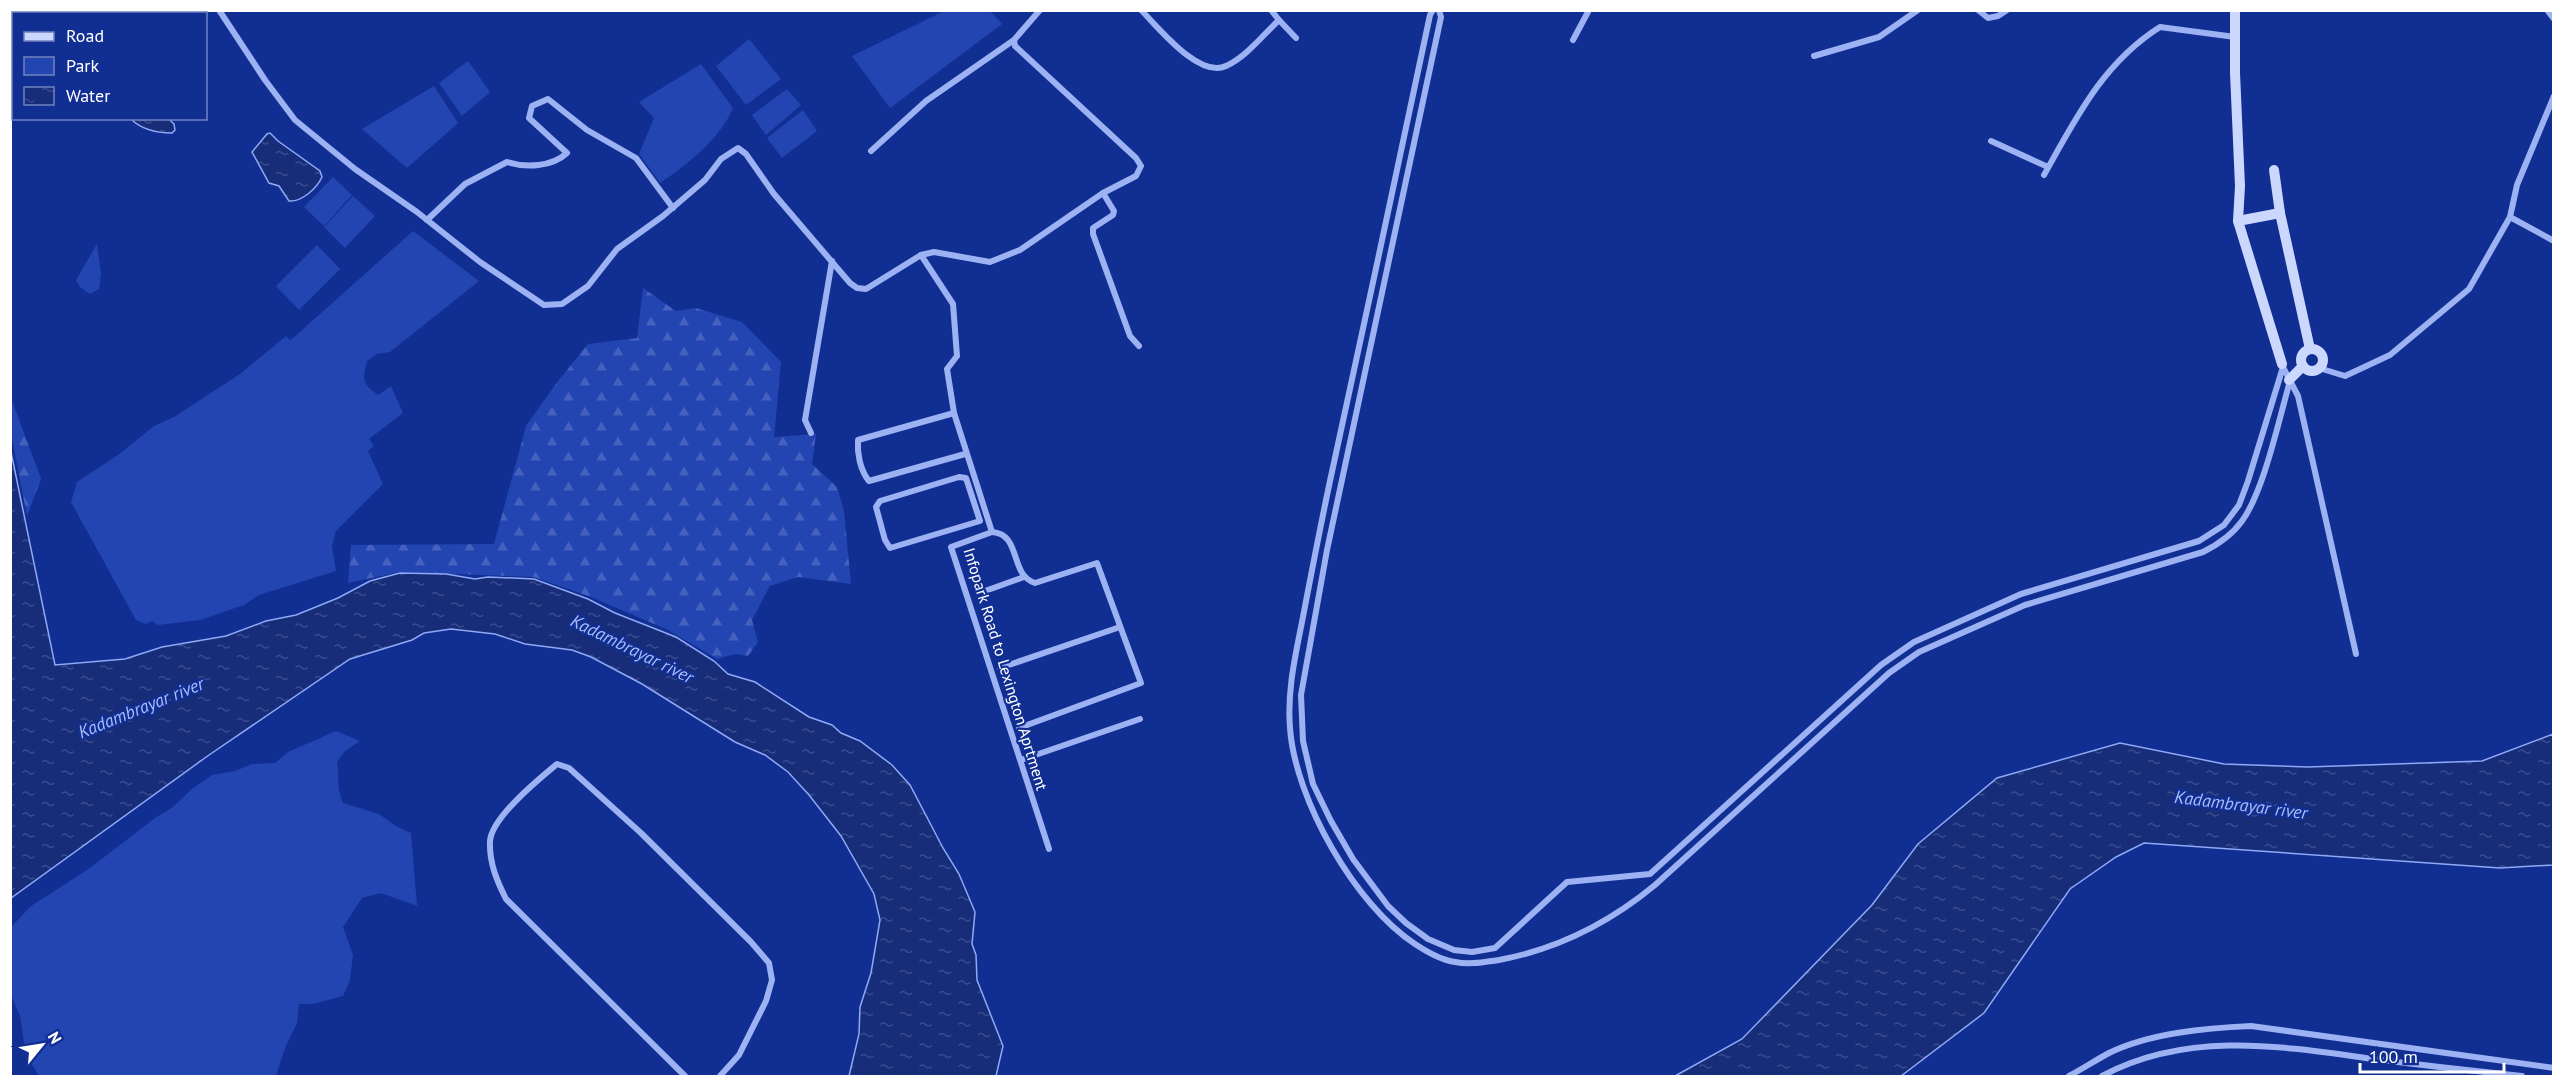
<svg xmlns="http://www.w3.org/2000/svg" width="2564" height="1087" font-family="'PT Sans',sans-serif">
  <defs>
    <pattern id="forest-firs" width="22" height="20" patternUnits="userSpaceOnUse" patternTransform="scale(1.5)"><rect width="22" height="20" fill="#2345b1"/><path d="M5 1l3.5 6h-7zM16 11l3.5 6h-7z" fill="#4461bd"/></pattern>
    <pattern id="water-ripples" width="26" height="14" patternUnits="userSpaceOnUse" patternTransform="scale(1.5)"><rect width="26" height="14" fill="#172d79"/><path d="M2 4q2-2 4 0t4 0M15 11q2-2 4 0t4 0" fill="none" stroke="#3a4c8d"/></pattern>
  </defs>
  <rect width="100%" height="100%" fill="#112e92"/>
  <g fill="#2345b1">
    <path d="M946,10L990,11L1002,24L890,108L852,56Z"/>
    <path d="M749,39L781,79L746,105L716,66Z"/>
    <path d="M468,61L490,92L462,116L439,83Z"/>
    <path d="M701,64L733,108C720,139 687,165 660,183L639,154L654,118L639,102Z"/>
    <path d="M434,86L458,123L407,168L362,129Z"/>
    <path d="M787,89L801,105L766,135L752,115Z"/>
    <path d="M803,110L817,131L782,158L767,138Z"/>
    <path d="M333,177L352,195L324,226L304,207Z"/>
    <path d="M353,196L375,216L345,248L324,227Z"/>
    <path d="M413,231L479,281L390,352L377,354L367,361C362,380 362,383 378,395L391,386L403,413L369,439L374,446L368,451L383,484L336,531L332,546L336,571L259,595L244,605L200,620L158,625L152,621L146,624L136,620L71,502L77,482L118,455L154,426L174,417L240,374L286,336L290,340L293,338Z"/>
    <path d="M97,244L101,274L99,289L90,294L80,287L76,280Z"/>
    <path d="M317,245L340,269L299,310L276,286Z"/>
    <path d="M336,731L360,741L345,751L337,762C340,779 336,786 343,803L379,814L396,826L411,833L417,906L381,893L362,898L343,927L353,955L350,980L343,996L313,1004H299L297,1023L285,1048L276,1076H39L26,1055L20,1016L11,995V927L31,906L90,868L155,818L173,807L193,788L212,775L235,771L252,764L275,763L288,752Z"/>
  </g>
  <g fill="url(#forest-firs)">
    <path d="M643,288L676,311L696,308L742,322L781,362L774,437L816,434L812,464L837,487L844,511L851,584L798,577L770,586L752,620L758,642L748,656L735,654L717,659L668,630L591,597L534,577L400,572L348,583L351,545L494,544L526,426L555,385L588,344L637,338Z"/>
    <path d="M11,398L41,479L27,516L11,433Z"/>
  </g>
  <g fill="url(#water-ripples)" stroke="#8fa9f6" stroke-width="1.5">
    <path d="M131,119H169L174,124L175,130L172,133C157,133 142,130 131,119Z"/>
    <path d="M270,133L278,141L320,171L322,177C317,188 302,202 289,201L279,186L269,183L252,152L267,134Z"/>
    <path d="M11,452L55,665L125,659L162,647L226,636L266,621L296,615L338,598L370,581L400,573L446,574L475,579L488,577L534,579L588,599L615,613L676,637L714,661L728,674L755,682L809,717L832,725L841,733L860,741L892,765L910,785L943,848L959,874L975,912L972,944L976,955L977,980L1003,1046L996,1076H849L859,1034L860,1007L871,973L880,920L874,894L841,836L809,795L788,772L765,755L735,742L642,684L591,657L572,650L525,644L495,634L451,629L424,633L412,640L350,659L209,755L11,898Z"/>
    <path d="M2553,734V865L2500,868L2144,843L2116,857L2070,889L1984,1013L1901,1076H1675L1742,1039L1872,905L1918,844L1997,778L2120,743L2224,764L2308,767L2482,761Z"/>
  </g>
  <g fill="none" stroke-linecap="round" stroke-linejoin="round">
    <g stroke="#9db2f3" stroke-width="6">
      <path d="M219,10L265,80L295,120L355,169L417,212L480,262L544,305L562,304L588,286L617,249L663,216L705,180L721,159L738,148L746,154L774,194L850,283L857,288L866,289L921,255"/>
      <path d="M1040,10L1014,40L1015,46L1136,158L1141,166L1136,176L1103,193L1020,250L990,262L934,252L921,255L953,304L957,356L947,369L954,413L992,532L951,547L1049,849"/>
      <path d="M1141,10C1158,27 1199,79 1226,66C1246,57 1263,35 1279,20L1296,38"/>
      <path d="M1271,10L1279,20"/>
      <path d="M1433,10L1430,15C1397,170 1364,326 1330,481C1320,528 1311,575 1302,622C1295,657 1287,692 1290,728C1295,799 1355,905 1415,944C1427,952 1441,960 1455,962C1470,965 1484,962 1499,960C1558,949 1609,923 1655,885L1889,673L1919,652L2025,605L2203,552C2219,544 2232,535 2242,521C2264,491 2279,419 2290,381"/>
      <path d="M1439,10L1441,17L1327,550L1301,695L1303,741L1313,784L1331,821L1353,859L1388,906L1406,923L1428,939L1454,950L1472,952L1495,948L1567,882L1650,874L1881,665L1914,642L2021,594L2199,541L2224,525L2239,505L2248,481L2283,367"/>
      <path d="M1978,10L1988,18L1998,16L2007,10"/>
      <path d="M2547,10L2554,19"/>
      <path d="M1573,40L1589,10"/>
      <path d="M1814,56L1879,37L1918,10"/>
      <path d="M2554,96L2517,185L2510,217L2554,241"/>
      <path d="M1991,141L2048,167"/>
      <path d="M871,151L926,101L1014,40"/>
      <path d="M2044,175C2076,118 2103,63 2160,27L2235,37"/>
      <path d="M1103,193L1114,211L1113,215L1093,228V234L1130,336L1139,346"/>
      <path d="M427,220L465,184L507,162C526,168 552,167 567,153L529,118L532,106L548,99L587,130L636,158L673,208"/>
      <path d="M2282,365L2298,396L2356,654"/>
      <path d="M2319,368L2345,376L2390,355L2469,289L2510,217"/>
      <path d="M954,413L858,440C857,453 860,470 869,481L965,454"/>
      <path d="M811,433L805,420L832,261"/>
      <path d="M959,477L966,478L980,521L890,548L885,540L876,507L880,501Z"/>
      <path d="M992,532C1022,534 1009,575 1035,583L1097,563L1141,683L1019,728"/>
      <path d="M985,591L1024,577"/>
      <path d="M1000,668L1120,627"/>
      <path d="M1021,760L1140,719"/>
      <path d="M685,1076L506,899C497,881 489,863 490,841C492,817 539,779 557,764L569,768L641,833L751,942L769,963L772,980L766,1001L739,1055L720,1076"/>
      <path d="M2069,1076C2082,1069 2096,1060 2109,1053C2150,1033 2206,1028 2251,1026L2554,1068"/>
      <path d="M2102,1076C2190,1029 2286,1047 2381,1060C2428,1066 2475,1071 2522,1076"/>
    </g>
    <g stroke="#ccd7fd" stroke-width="10">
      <path d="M2235,10V73L2240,186L2238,221L2282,364"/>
      <path d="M2274,170L2280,213"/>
      <path d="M2238,221L2280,213L2310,349"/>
      <circle cx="2312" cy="360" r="11"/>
      <path d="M2289,380L2303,366"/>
    </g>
  </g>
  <g text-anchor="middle" stroke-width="4.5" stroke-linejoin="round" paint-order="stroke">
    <g font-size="16" fill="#fff" stroke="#112e92">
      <text transform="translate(1006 669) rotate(73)" y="6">Infopark Road to Lexington Aprtment</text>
    </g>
    <g font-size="18" font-style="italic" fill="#a9bdfa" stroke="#112e92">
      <text transform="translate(632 649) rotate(26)" y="6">Kadambrayar river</text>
      <text transform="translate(141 708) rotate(-22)" y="6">Kadambrayar river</text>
      <text transform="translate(2241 805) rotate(7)" y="6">Kadambrayar river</text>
    </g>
  </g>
  <rect width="2564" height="1087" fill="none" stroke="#ffffff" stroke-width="24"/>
  <rect x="12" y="12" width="195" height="108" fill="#112e92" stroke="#7082be" stroke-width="1.5"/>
  <rect x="24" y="32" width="30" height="9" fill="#ccd7fd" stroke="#7082be" stroke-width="1.5"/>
  <text x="66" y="42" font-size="18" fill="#ffffff">Road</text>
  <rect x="24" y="57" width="30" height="18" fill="#2345b1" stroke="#7082be" stroke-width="1.5"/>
  <text x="66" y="72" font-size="18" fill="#ffffff">Park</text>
  <rect x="24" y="87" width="30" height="18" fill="url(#water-ripples)" stroke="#7082be" stroke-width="1.5"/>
  <text x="66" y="102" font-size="18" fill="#ffffff">Water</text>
  <g transform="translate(42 1045) rotate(60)" stroke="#112e92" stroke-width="4.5" paint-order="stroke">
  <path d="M0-4.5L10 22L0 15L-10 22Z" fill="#ffffff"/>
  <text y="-9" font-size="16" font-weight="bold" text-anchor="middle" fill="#ffffff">N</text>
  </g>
  <path d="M2360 1063v9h144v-9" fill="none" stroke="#ffffff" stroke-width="3"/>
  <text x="2369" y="1063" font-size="18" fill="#ffffff" stroke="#112e92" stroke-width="4.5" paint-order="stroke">100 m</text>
</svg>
